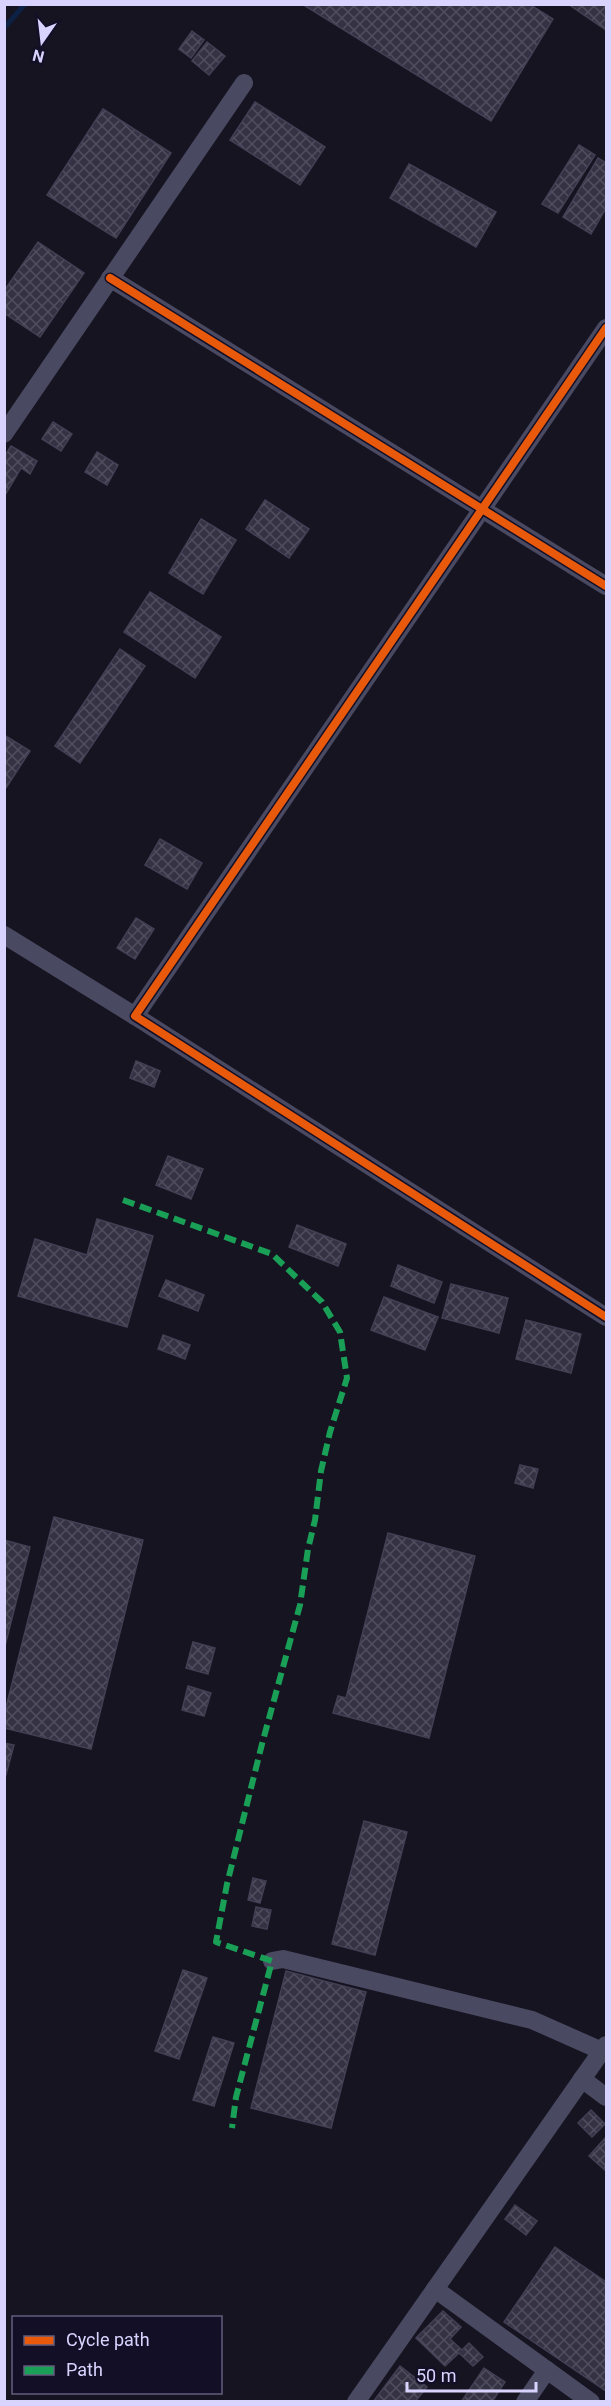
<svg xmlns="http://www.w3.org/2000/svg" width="611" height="2406" font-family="Roboto,sans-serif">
  <defs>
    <pattern id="building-cross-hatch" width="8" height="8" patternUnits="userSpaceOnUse" patternTransform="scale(1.5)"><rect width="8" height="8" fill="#343243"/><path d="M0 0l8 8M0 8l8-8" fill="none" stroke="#514f5f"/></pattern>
  </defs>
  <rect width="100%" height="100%" fill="#161421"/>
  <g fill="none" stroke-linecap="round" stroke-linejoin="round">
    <path stroke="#0d2144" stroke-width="5" d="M4,28L25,4"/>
  </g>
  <g fill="url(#building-cross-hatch)" stroke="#433f54" stroke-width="1.5">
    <path d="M302,4H529L553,19L491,121Z"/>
    <path d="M568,4H606V30Z"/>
    <path d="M192,31L204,40L191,58L179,49Z"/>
    <path d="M207,42L225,56L209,75L192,61Z"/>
    <path d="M255,102L325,147L300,185L230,140Z"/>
    <path d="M103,109L171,153L116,238L47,195Z"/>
    <path d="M579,145L595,155L558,213L542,204Z"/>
    <path d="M598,158L606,163V208L591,234L563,217Z"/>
    <path d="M409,164L496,212L476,247L390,198Z"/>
    <path d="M38,242L84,273L40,337L4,313V291Z"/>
    <path d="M53,422L72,434L61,451L42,439Z"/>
    <path d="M11,446L37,461L30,474L21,468L4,497V457Z"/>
    <path d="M97,452L118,465L107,485L85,472Z"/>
    <path d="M265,500L309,529L289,558L246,529Z"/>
    <path d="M201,519L236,540L203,594L169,573Z"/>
    <path d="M150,592L221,637L195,678L124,632Z"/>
    <path d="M120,649L145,666L80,763L55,746Z"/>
    <path d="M4,735L30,751L4,791Z"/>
    <path d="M160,839L202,863L187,889L145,865Z"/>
    <path d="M136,918L154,929L135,959L117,948Z"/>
    <path d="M136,1061L160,1071L154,1087L130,1078Z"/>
    <path d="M168,1156L203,1169L191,1199L156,1185Z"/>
    <path d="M97,1219L153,1236L127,1327L18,1296L35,1239L87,1255Z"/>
    <path d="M297,1225L346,1244L338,1266L289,1247Z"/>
    <path d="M398,1265L442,1282L434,1303L391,1286Z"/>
    <path d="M166,1280L204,1295L198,1311L159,1296Z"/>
    <path d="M451,1284L508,1298L499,1333L442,1318Z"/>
    <path d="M384,1297L438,1317L425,1350L371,1330Z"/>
    <path d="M526,1320L581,1334L571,1373L516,1359Z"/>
    <path d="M163,1335L190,1345L185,1359L158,1349Z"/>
    <path d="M520,1465L538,1469L533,1488L515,1483Z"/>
    <path d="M54,1517L143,1540L91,1749L4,1728V1715Z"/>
    <path d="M388,1533L475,1556L429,1738L333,1713L338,1696L346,1698Z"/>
    <path d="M4,1540L30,1547L4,1650Z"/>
    <path d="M193,1642L215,1648L208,1674L186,1668Z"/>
    <path d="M188,1686L211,1693L204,1716L182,1710Z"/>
    <path d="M4,1743L14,1745L4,1782Z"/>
    <path d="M364,1821L407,1832L375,1955L332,1944Z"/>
    <path d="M253,1878L266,1881L260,1903L248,1900Z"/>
    <path d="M256,1907L271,1910L267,1929L252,1926Z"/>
    <path d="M183,1970L207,1978L179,2059L155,2051Z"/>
    <path d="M286,1971L366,1992L331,2128L251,2108Z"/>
    <path d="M213,2037L234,2043L214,2106L193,2100Z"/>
    <path d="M591,2110L605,2124L592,2137L578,2123Z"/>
    <path d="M606,2137V2171L589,2156Z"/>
    <path d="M515,2205L537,2221L526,2235L505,2219Z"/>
    <path d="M555,2247L606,2282V2391L504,2322Z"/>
    <path d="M443,2311L461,2327L450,2339L462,2350L469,2343L483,2357L473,2366L459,2353L445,2366L416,2338Z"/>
    <path d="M400,2366L427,2387L415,2402H373Z"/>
    <path d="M484,2368L505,2382L492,2402H461Z"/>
  </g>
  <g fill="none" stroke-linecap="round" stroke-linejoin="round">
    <g stroke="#4a4962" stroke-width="18">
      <path d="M110,278L606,586"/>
      <path d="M606,328L135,1016L606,1317"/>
      <path d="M4,434L244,83"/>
      <path d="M4,935L135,1016"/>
      <path d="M272,1961L283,1959L532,2020L602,2051"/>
      <path d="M582,2079L606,2097"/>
      <path d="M435,2289L591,2402"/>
      <path d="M356,2402L606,2045"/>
      <path d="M525,2402L547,2370"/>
    </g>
    <path stroke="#1a9f57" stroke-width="6" stroke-dasharray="12 6" stroke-linecap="butt" d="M123,1200L272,1254L322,1302L340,1332L347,1378L330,1432L321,1471L315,1520L308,1549L300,1605L262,1744L227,1884L216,1942L272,1961L236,2097L232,2128"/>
    <g stroke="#130f26" stroke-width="11">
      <g id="cycleway">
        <path d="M110,278L606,586"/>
        <path d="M606,328L135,1016L606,1317"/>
      </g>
    </g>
    <use href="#cycleway" stroke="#e8590c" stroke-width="8"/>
  </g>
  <rect width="611" height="2406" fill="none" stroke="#d9d4ff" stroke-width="12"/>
  <rect x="12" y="2316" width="210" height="78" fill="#130f26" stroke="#625e7d" stroke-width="1.5"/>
  <rect x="24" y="2336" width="30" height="9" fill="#e8590c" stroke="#625e7d" stroke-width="1.5"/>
  <text x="66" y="2346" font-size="18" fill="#d9d4ff">Cycle path</text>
  <rect x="24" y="2366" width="30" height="9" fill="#1a9f57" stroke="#625e7d" stroke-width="1.5"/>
  <text x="66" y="2376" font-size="18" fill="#d9d4ff">Path</text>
  <g transform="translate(42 42) rotate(194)" stroke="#130f26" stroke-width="4.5" paint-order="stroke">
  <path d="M0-4.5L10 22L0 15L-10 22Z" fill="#d9d4ff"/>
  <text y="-9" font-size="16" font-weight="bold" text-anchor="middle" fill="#d9d4ff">N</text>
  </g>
  <path d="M407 2382v9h129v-9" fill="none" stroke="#d9d4ff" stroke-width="3"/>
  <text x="416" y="2382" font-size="18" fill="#d9d4ff" stroke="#130f26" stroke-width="4.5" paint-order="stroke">50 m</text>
</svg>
